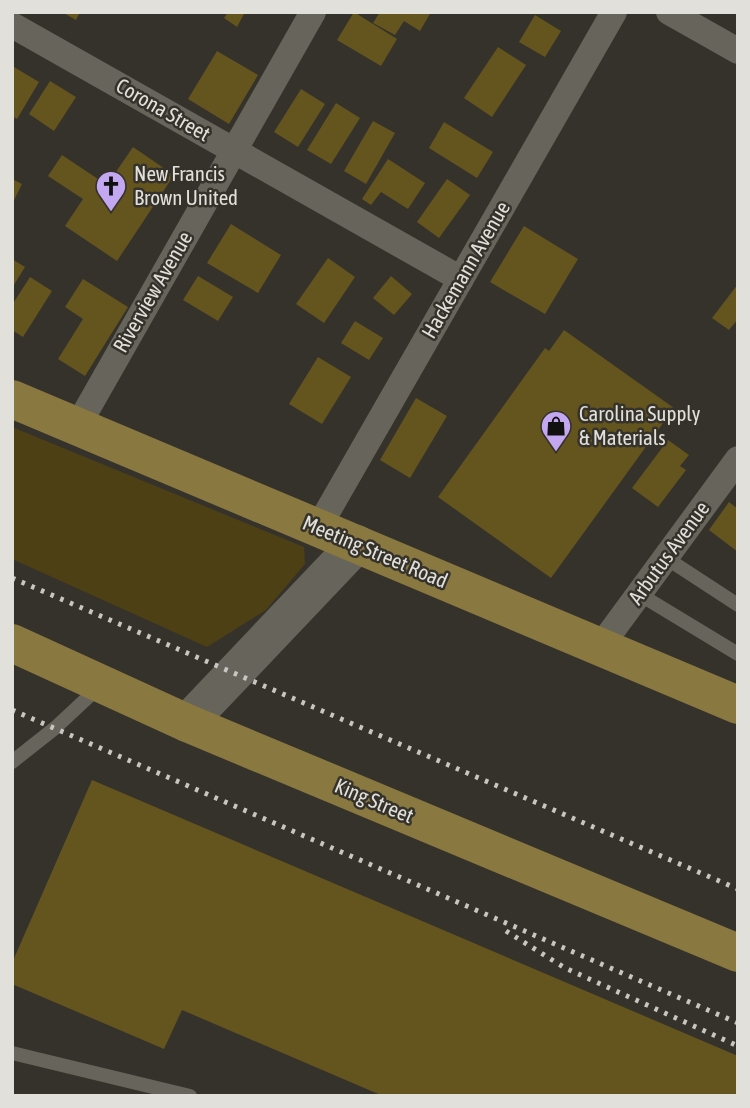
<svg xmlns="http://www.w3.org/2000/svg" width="750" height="1108" font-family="'Asap Condensed',sans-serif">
  <rect width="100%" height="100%" fill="#35322b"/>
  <path fill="#4d4014" d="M12,427L304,547L305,564L266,610L207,647L12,559Z"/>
  <g fill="#64541e">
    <path d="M62,12H80L76,20Z"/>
    <path d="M228,12H245L237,27L224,18Z"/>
    <path d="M354,12L397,39L381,66L337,40Z"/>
    <path d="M380,12H431L420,31L404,21L395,35L373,23Z"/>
    <path d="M535,15L561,31L545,57L519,42Z"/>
    <path d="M498,47L526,65L492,117L464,98Z"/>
    <path d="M217,51L258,75L229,124L188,99Z"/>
    <path d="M14,67L39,82L17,119L12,116V71Z"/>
    <path d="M50,81L76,97L54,131L29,114Z"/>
    <path d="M301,89L325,104L298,147L274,132Z"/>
    <path d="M336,103L360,118L331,164L307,150Z"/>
    <path d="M373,121L395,133L366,184L344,171Z"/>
    <path d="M444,122L493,152L477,178L429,148Z"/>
    <path d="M133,147L174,175L117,261L65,226L83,199L48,176L62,155L107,185Z"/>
    <path d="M388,159L425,183L408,209L381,192L371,205L362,199Z"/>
    <path d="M12,179L22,184L12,204Z"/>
    <path d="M447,179L470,195L439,238L417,222Z"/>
    <path d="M231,224L281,255L258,293L207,263Z"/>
    <path d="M524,226L578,259L545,314L490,282Z"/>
    <path d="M328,258L355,277L324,323L296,304Z"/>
    <path d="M12,259L25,267L12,288Z"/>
    <path d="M198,276L233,297L218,321L183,300Z"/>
    <path d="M391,276L412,294L394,315L373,298Z"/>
    <path d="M30,277L52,291L23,337L12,330V305Z"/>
    <path d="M83,279L128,307L85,376L58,359L83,319L65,307Z"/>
    <path d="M738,284V319L729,330L712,318Z"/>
    <path d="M355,321L383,338L369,360L341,343Z"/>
    <path d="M564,330L674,408L551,578L438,497L545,348L549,351Z"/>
    <path d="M318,357L351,377L322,424L289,404Z"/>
    <path d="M416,398L447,416L410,478L380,460Z"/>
    <path d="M668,440L689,455L680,466L686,470L658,507L632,488Z"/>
    <path d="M729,502L738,509V552L709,530Z"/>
    <path d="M92,780L738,1056V1096H383L182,1010L164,1049L12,984V963Z"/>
  </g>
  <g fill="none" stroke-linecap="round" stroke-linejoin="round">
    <g stroke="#67645b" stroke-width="14">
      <path d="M666,558L738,605"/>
      <path d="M639,594L738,654"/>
      <path d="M12,762L55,728L99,687"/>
      <path d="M12,1053L190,1096"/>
    </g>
    <g stroke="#67645b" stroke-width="26">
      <path d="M669,12L738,51"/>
      <path d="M12,25L461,279"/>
      <path d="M77,427L313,12"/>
      <path d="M318,528L614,12"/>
      <path d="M600,647L738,459"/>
    </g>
    <path stroke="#67645b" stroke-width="38" d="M187,723L357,544"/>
    <g stroke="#89783f" stroke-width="38">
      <path d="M12,399L738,705"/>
      <path d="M12,643L187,723L738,953"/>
    </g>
    <g stroke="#c8c6c1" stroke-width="5" stroke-dasharray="3.5 7" stroke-linecap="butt">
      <path d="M12,578L738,889"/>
      <path d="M12,710L738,1023"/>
      <path d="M506,931L565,968L738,1046"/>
    </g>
  </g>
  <defs>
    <g id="church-pin" transform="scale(1.575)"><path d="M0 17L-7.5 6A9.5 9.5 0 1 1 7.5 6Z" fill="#c4a7f1" stroke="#35322b"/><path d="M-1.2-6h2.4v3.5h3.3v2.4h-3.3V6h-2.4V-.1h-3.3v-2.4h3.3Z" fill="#111"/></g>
    <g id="shop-pin" transform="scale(1.575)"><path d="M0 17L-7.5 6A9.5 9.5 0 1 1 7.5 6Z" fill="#c4a7f1" stroke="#35322b"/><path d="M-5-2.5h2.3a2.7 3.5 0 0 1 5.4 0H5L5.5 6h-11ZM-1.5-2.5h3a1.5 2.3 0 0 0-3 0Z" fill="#111"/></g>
  </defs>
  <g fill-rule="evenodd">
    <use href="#church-pin" x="111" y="186"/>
    <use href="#shop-pin" x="556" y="426"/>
  </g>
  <g text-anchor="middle" stroke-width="5" stroke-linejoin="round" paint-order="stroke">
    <g font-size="21" fill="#e2e0db" stroke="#35322b">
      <text transform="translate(163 110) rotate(30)" y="7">Corona Street</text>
      <text transform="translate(466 270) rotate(-60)" y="7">Hackemann Avenue</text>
      <text transform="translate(153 292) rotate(-60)" y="7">Riverview Avenue</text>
      <text transform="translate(375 552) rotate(23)" y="7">Meeting Street Road</text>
      <text transform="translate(669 553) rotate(-54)" y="7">Arbutus Avenue</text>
      <text transform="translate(374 801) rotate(23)" y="7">King Street</text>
    </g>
    <g font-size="21" fill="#e2e0db" stroke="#35322b" text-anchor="start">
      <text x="134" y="181">New Francis<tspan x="134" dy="24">Brown United</tspan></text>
      <text x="579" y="421">Carolina Supply<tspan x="579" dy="24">&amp; Materials</tspan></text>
    </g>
  </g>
  <rect width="750" height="1108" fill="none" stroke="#e2e0db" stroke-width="28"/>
</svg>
